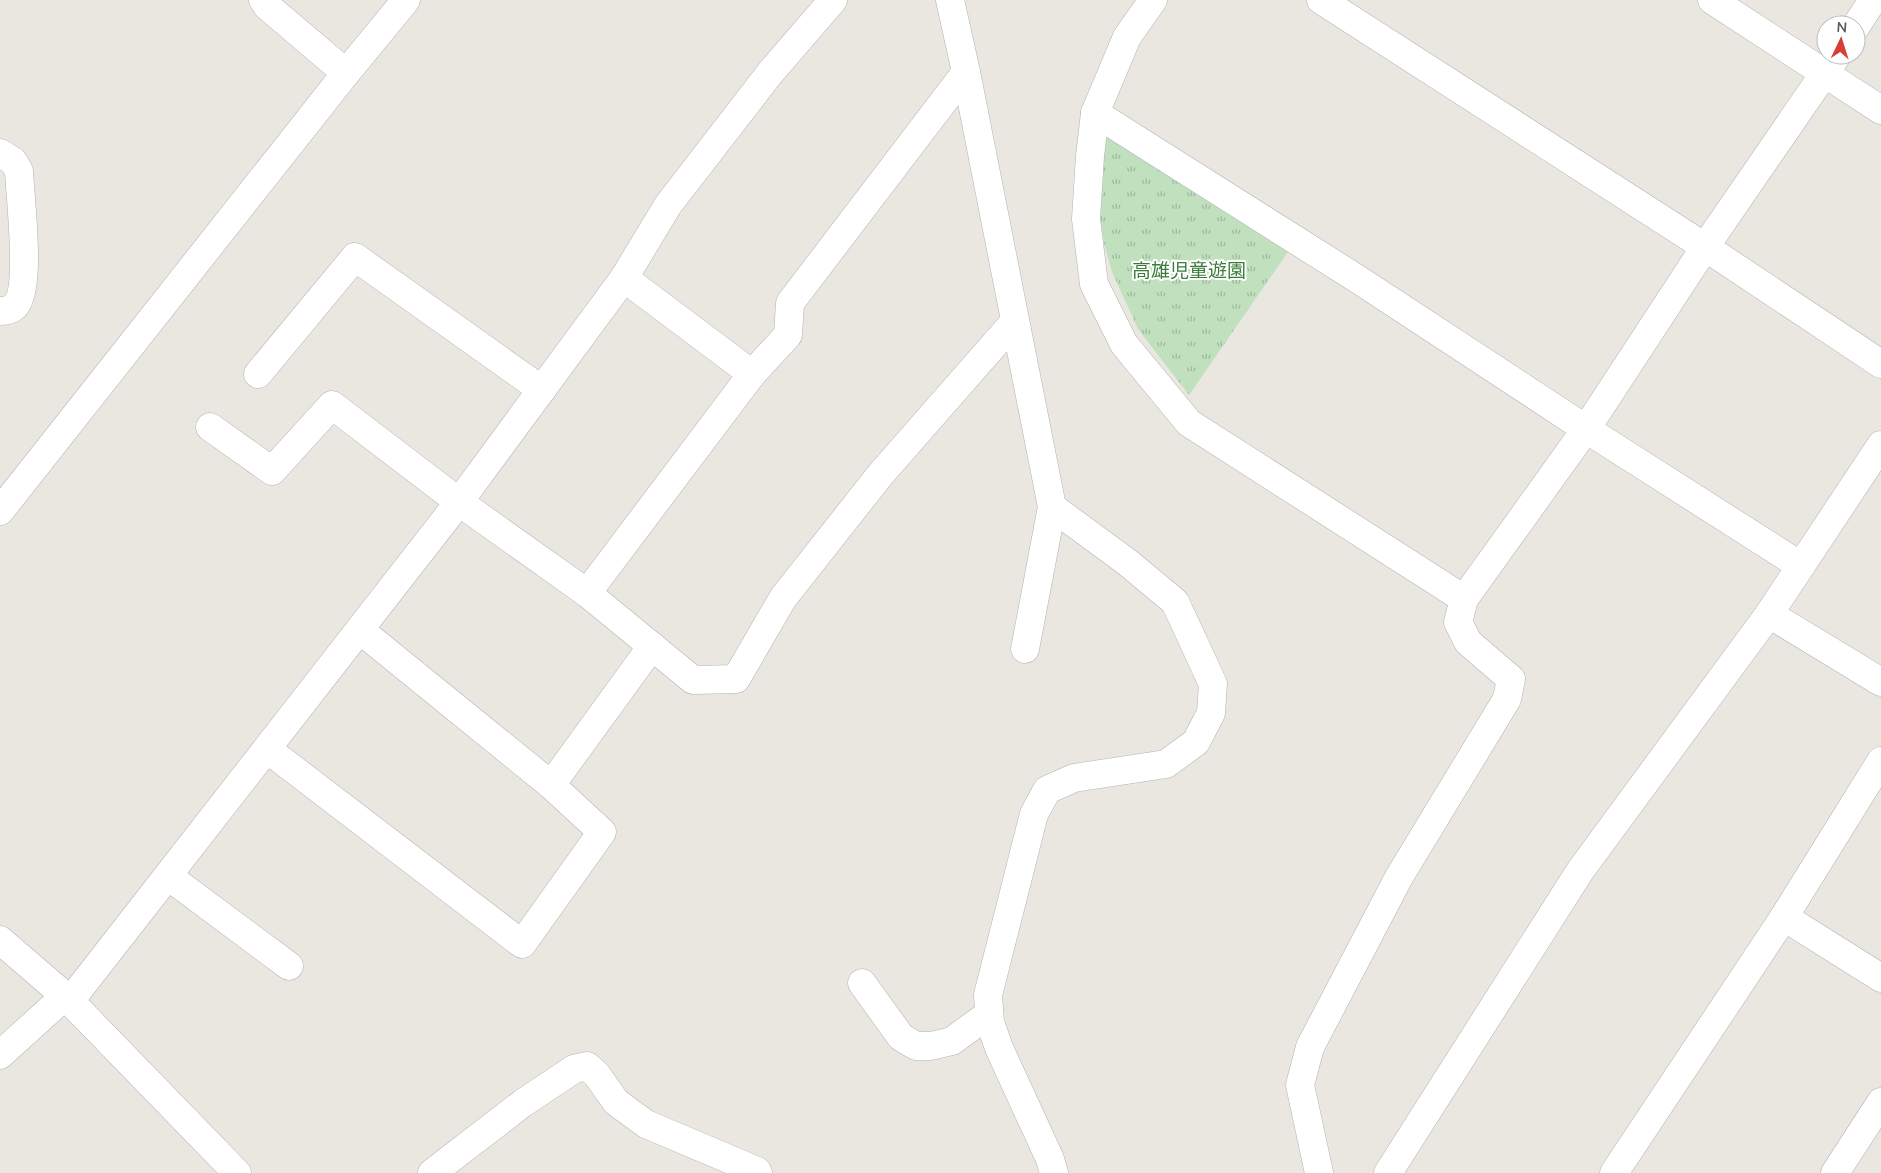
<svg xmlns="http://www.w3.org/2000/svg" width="1881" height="1173" font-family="Mulish,'Noto Sans JP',sans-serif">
  <defs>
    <pattern id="park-tufts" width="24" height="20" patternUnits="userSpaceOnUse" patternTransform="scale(1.25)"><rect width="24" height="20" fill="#c0e0be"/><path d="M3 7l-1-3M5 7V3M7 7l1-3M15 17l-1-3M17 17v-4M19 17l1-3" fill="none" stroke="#9fb99e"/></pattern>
  </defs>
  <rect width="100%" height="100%" fill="#eae7e0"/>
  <path fill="url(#park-tufts)" d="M1109,137L1290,249L1189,395L1138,329L1112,272L1104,243L1099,209L1100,145Z"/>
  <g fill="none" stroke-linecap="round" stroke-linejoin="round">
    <g stroke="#b0b3b6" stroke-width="29">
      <g id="minor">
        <path d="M263,0L267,6L346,73"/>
        <path d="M950,0L966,72L1052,507L1127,562L1175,602L1213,684L1211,713L1196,742L1166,764L1074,778L1047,790L1034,814L988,995L990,1022L999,1048L1050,1159L1054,1173"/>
        <path d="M1153,0L1127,37L1095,113L1090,156L1086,219L1094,284L1124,344L1189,423L1464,599"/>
        <path d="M1321,0L1705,247L1881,364"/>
        <path d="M1712,0L1881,110"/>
        <path d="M1856,26L1873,0"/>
        <path d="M1095,113L1359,280L1586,429L1801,566"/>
        <path d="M0,153L13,161L19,171C20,197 32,289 15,306C11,310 5,311 0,311"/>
        <path d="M624,278L752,374"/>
        <path d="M258,374L355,257L542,390"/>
        <path d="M210,427L272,471L332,405L459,502L587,593L693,680L736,679L783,598L880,475L1015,321"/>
        <path d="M0,511L346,73L406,0"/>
        <path d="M587,593L752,374L788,335L790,303L966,72"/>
        <path d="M1769,614L1881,682"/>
        <path d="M360,630L551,785"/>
        <path d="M1025,649L1052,507"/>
        <path d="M267,749L522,944L602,832L551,785L652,646"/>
        <path d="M168,876L289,966"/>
        <path d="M1784,917L1881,978"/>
        <path d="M0,940L65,996L237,1173"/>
        <path d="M862,983L901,1037L916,1046H931L952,1041L989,1014"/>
        <path d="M70,1001L459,502L624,278L668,205L770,73L833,0"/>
        <path d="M0,1055L65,996"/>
        <path d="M432,1173L523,1103L574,1069L587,1066L597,1075L616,1102L646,1124L757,1171L758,1173"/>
        <path d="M1319,1173L1300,1085L1310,1047L1399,877L1507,699L1511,679L1468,642L1458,622L1464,599L1586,429L1705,247L1837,55"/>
        <path d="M1388,1173L1580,871L1769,614L1881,445"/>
        <path d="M1614,1173L1784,917L1881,761"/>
        <path d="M1835,1173L1881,1102"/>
      </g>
    </g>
    <use href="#minor" stroke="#fff" stroke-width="28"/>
  </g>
  <g text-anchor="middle" stroke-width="4" stroke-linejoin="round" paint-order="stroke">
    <g font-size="19" fill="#3b7c3b" stroke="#fff">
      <text x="1189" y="277">高雄児童遊園</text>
    </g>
  </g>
  <g transform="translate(1841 40) rotate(4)"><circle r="24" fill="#ffffff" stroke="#bdbebf"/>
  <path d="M0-4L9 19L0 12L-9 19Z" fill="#d73d39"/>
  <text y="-8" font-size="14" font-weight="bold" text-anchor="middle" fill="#595c5f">N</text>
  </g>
</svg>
